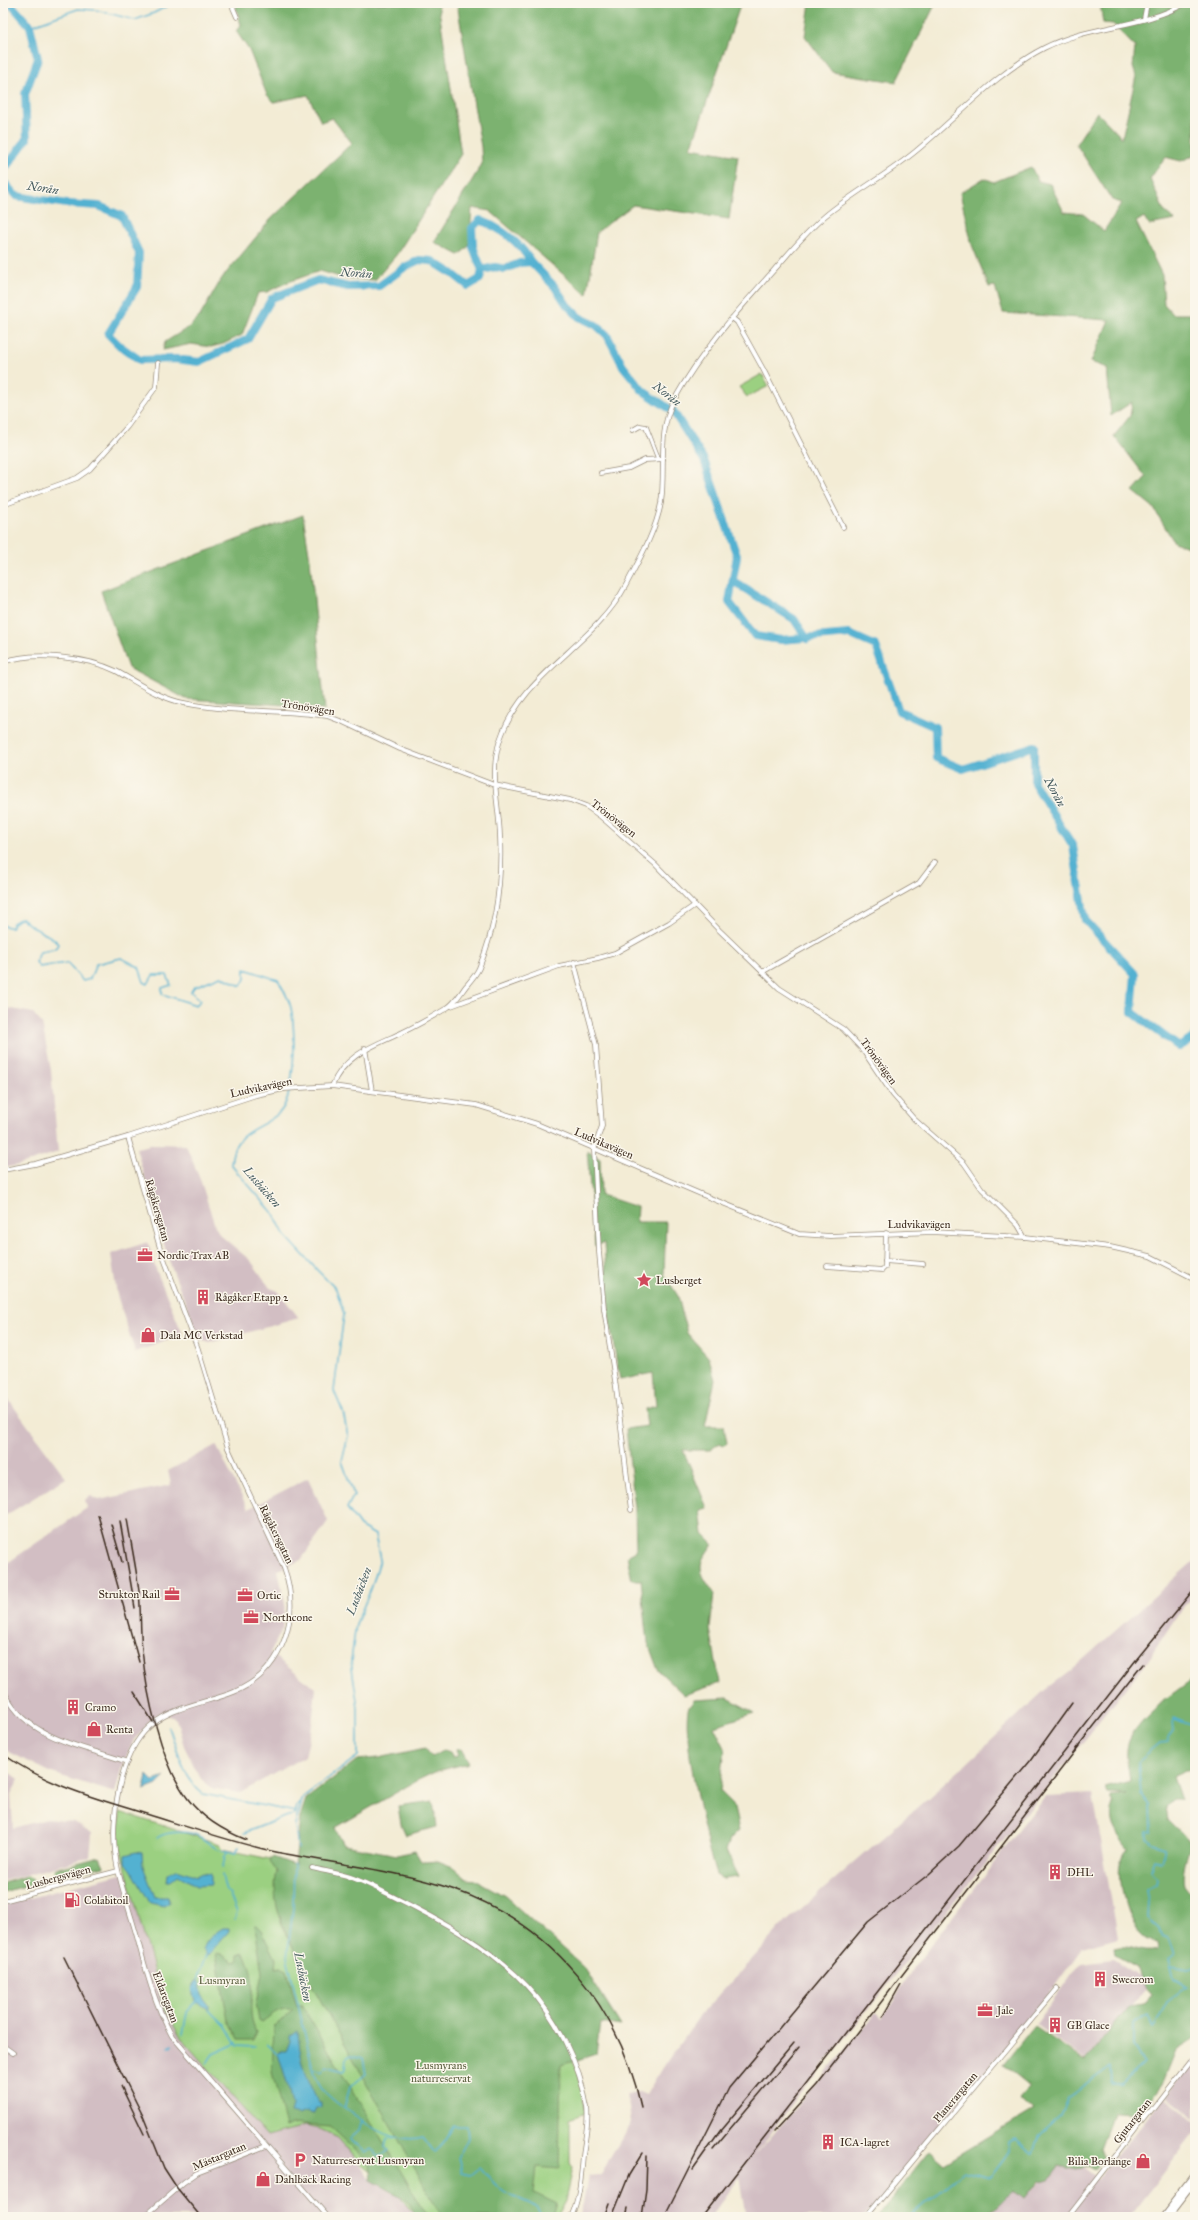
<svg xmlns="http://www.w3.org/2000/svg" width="1198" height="2220" font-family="'IM FELL Great Primer',serif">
  <rect width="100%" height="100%" fill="#fbf7ec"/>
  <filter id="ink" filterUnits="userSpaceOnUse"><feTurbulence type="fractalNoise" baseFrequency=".025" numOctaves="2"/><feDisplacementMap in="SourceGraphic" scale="8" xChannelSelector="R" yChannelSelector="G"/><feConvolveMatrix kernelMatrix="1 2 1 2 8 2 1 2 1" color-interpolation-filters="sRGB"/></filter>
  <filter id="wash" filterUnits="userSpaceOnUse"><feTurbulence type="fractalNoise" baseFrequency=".012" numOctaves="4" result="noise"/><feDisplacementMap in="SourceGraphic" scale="16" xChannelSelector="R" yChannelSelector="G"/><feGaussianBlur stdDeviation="0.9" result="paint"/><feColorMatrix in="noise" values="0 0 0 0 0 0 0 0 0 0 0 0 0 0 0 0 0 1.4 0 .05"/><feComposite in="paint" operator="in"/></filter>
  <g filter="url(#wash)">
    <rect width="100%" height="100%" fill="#f3ecd5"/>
    <g fill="#d2bec3">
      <path d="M3,996L7,1008L33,1013L42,1024L51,1070L58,1152L19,1165L3,1168Z"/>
      <path d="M155,1144L186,1145L201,1182L215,1226L220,1235L251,1261L270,1288L278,1291L299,1318L210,1343L200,1340L168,1258L136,1148Z"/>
      <path d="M148,1242L155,1267L183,1335L135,1352L117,1295L111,1254Z"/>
      <path d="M3,1392L66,1478L3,1517Z"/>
      <path d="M216,1445L248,1509L308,1478L328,1521L301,1560L278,1570L285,1604L282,1629L270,1653L316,1689L311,1732L305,1756L240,1793L212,1788L201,1779L192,1762L184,1746L176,1719L161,1712L154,1716L133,1742L122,1766L115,1793L52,1773L5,1750L3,1749V1566L87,1508L85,1500L91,1496L99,1500L171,1485L168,1471Z"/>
      <path d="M1195,1560V1595L1181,1609L1145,1665L796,2099L753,2158L876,2013L883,2018L914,1967L1045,1796L1093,1794L1118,1938L1082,1948L1042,2004L866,2217H747L740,2177L710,2217H578L583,2204L588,2175L601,2174L631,2122L627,2093L639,2092L646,2095L660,2071L698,2018L786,1922L961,1769L1045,1690L1069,1672Z"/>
      <path d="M3,1767L19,1779L11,1795L13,1828L47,1819L74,1822L92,1833L90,1857L3,1881Z"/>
      <path d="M128,1872L157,1987L271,2134L305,2126L320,2129L344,2140L371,2180L409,2201L416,2217H3V1905Z"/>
      <path d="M1113,1959L1150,1983L1085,2060L1036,2024L1081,1963Z"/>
      <path d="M1195,2059V2118L1166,2096Z"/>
      <path d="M1164,2097L1195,2121V2132L1130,2217H978L989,2212L1012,2190L1031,2192L1064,2154L1098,2178Z"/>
    </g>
    <g fill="#9bd081" stroke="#6b7d50">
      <path d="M762,374L769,386L747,397L739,387Z"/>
      <path d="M120,1812L220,1844L223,1849L284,1862L543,2004L579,2075L586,2113L570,2119V2163L573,2168L566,2200L557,2217H417L400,2196L357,2160L337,2137L320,2129L305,2126L267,2136L182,2039L163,2006L119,1844Z"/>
    </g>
    <g fill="#7cb26f" stroke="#5c6e46">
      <path d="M438,3L461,154L397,254L375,280L340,277L320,271L288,282L267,292L258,293L242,335L223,344L211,347L191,344L163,350L165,342L189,327L200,316L222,278L271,219L352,143L332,118L321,122L308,95L274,102L267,95L249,50L236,31L241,25L235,4Z"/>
      <path d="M457,3H741L691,148L738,156L729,219L633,205L597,232L587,295L490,211L472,208L469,246L459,255L434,242L482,164L481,147Z"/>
      <path d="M810,3H936L896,82L832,72L805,36Z"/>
      <path d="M1100,3H1195V155L1181,161L1165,157L1150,179L1164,211L1175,220L1149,225L1144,217L1136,222L1162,275L1164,304L1173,314H1195V545L1191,548L1174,542L1153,507L1133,491L1146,477L1114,436L1130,416L1132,402L1111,416L1107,368L1091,362L1109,320L1003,313L995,286L989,287L972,245L960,193L984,178L994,182L1031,167L1038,181L1050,184L1064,212L1083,214L1104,231L1122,203L1112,200L1076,144L1097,112L1122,138L1136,76L1133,67L1135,47L1113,24L1103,23Z"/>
      <path d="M303,515L310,560L325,710L302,706L186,699L128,668L101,591Z"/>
      <path d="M587,1151L600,1159L601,1195L637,1207L636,1222H666L664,1274L678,1296L687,1333L709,1358L715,1380L705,1426H724L727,1443L724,1446L720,1443L710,1450H683L707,1508L700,1510L703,1534L713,1544C695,1567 699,1571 714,1593L710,1629L720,1683L684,1695L658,1670L648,1643L641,1580H632L627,1556L636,1551L635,1508L626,1429L647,1426L645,1409L656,1406L653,1373L620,1380L609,1318L604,1243L595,1246Z"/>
      <path d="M1195,1678V1770H1185L1173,1777L1181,1800H1173L1166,1807L1168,1819L1181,1832L1191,1844C1187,1853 1181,1876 1184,1885C1186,1889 1192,1893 1195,1896V2038L1176,2050L1162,2085L1139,2114L1113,2113L1100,2148L1105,2158L1095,2169L1088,2165L1077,2170L1059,2166L1049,2179L1039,2181L1025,2199L1014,2190L998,2206L976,2217H877L929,2151L944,2164L1033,2110L1020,2098L1030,2087L1003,2065L1034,2026L1085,2061L1129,2006L1144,2004L1151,1994L1144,1986L1137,1967L1115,1955L1114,1948C1132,1943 1139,1955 1158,1950L1157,1943C1153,1942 1146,1940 1143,1937C1127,1923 1110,1865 1128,1849C1118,1835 1106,1822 1114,1804L1111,1796L1127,1794L1108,1793L1105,1788L1130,1781C1129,1769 1124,1753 1129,1741C1141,1714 1172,1696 1195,1678Z"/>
      <path d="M728,1698L755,1713L714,1726L725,1748L720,1791L733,1804L739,1830L730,1839L726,1851L739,1877L723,1879L716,1875C707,1848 680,1730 689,1707C690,1705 693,1702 694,1700Z"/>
      <path d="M425,1748L432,1757L444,1750L450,1752L453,1757L458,1756L456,1750L461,1749L469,1763L437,1771L416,1781L335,1828L344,1845L397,1855L415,1851L421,1861L425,1862L438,1861L453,1867L467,1879L476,1880L505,1896L585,1969L621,2026L600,2023L596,2054L561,2065L559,2169L537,2167L534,2193L557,2204L553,2215L548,2217H442L304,1971L281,1922C281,1916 278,1913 277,1907C275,1895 274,1884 277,1872L269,1861L273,1857L295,1865L300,1817L306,1799L357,1760L379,1758Z"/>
      <path d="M433,1801L437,1827L406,1835L401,1824L398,1806Z"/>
      <path d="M100,1857L104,1866L55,1877L54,1869Z"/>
      <path d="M26,1876L32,1878L33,1884L3,1892V1883Z"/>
      <path d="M257,1925L262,1930L276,1959L275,1968L280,1967L287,1970L297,2007L301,2004L428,2217H416L409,2201L371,2180L369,2163L331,2127L291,2124L286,2127L272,2072L274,2027L293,2010C280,2006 272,2015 262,2022L259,2020L256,2004L262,1973L255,1926Z"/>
      <path d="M244,1952C247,1960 251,1969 252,1979C254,1999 246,2010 256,2031L253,2040H238L228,2021L216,1953L221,1954L233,1962L238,1961V1954Z"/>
    </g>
    <g fill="#53b1d1" stroke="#476e78">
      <path d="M147,1775L153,1781L165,1777L157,1785L144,1790Z"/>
      <path d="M136,1852L142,1853L143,1866L155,1897H168L169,1903L164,1906L150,1903L131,1869L125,1863V1855Z"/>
      <path d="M177,1869L197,1876L203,1873L211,1874V1885L197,1886L178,1875L171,1881H167L168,1874Z"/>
      <path d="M223,1928H229V1931L209,1954L206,1955L203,1949C207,1939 214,1933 223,1928Z"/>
      <path d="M197,1980L200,1983L202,1995L209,2005V2009L195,2002C193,1994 189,1986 197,1980Z"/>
      <path d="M298,2030C299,2056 306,2080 319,2102H321V2107L316,2108L313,2114L307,2112L298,2115L290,2113L292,2105L289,2090L278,2054L281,2051H286L290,2041V2036Z"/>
    </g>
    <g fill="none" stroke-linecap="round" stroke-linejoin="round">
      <g stroke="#53b1d1" stroke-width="1.5">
        <path d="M30,26L78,9L96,10L135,20L154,13L173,3"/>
        <path d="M3,925L11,928L13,923L22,918C32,931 49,932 59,944L54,949L40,952L36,962L39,967L67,963L83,981L90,979L96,964L121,958L139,967L144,982L148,984L153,975H167L171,985L162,988V994L196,1005L201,1000L191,992L194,987L221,976L241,986L245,979V969L278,980C283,989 289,998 291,1008C296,1030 296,1099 278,1114C255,1133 233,1130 231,1165L274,1214L284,1234L318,1271L336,1289L344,1314L334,1391L343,1412L348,1436L342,1461L354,1495L347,1508L360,1526L375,1535L380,1560L371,1589L356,1624L351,1661L358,1708V1756L303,1797L295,1825L298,1849"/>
        <path d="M169,1727C177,1749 184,1780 203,1794L296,1812"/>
        <path d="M244,1833L287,1816L295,1815L297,1805L303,1798"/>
        <path d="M157,1838C166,1831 191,1830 200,1837C212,1844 213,1850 228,1851"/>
        <path d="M294,1864L293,1908L287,1957L313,2069L322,2072L326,2066L344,2071L346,2069L347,2057L352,2055L363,2058L366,2074L350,2087L344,2108L362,2120L359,2130L350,2138L366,2153L371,2149L380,2156L388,2150L385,2146L387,2138L398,2137"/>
        <path d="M223,1867L225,1855L228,1851L235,1853L239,1847"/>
        <path d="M222,1875L226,1891L229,1893L237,1912L235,1919"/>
        <path d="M1170,1966L1189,1969L1195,1967"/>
        <path d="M197,1980L206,1955"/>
        <path d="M209,2009L224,2024L237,2046L255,2047"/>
        <path d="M183,2034L187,2012L196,2002"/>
        <path d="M267,2044L278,2054"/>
        <path d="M169,2047L173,2045"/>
        <path d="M207,2063L213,2054L235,2044"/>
        <path d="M313,2069C318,2087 328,2097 344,2108"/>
        <path d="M362,2120C380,2132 401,2143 423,2137L435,2153L454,2126H467L468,2138L458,2158L462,2173L470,2175L480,2167C487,2175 495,2186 504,2192C515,2200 539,2202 541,2217"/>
        <path d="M912,2217L911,2215L964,2171L990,2178L1010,2151V2143L1016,2140L1033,2154L1039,2135L1060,2116L1068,2097L1110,2066L1111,2084H1121L1144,2063L1133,2046V2024L1148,2015L1153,2028L1167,2002L1187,1987L1173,1978L1168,1959L1174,1954L1168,1938L1162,1936L1160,1929L1148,1918L1149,1903L1147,1889L1157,1883L1158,1878L1150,1871L1154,1860L1161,1862L1165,1848L1152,1844L1147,1839V1831L1151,1832L1150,1805L1141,1794L1138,1761L1160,1743L1169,1742V1737L1174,1731L1173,1718L1195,1727"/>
      </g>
      <g stroke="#53b1d1" stroke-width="8">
        <path d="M3,171L27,139L25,94L38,59L30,26L10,3"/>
        <path d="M3,181L16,196L67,204L99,206L122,216L139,253L137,287L108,334L120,346L140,360L175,359L199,362L248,339L272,298L318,280L348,287L379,286L405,267L419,260L432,261L453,274L468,286L480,279L482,270L495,267L505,269L520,263L531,262L555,287L567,305L579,317L596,325L607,335L623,366L643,391L673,411L704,460L737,556L729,602L755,636L781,640L849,634L876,646L899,711L935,727L936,758L963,769L1034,746V783L1073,846L1085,920L1135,974L1132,1012L1179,1047L1195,1037"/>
        <path d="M482,270L473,247L472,228L480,220C502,229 519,241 531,262"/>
        <path d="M734,582L794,619L807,639"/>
      </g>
    </g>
  </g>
  <g filter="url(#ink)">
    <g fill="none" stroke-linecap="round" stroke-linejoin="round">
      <g stroke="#978b7a" stroke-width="5.5">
        <g id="minor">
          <path d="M231,3L237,17"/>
          <path d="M1144,19L1147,3"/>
          <path d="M732,318L737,322L763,369L843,527"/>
          <path d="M633,430L640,426L646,427L658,458"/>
          <path d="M601,473L629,468L645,460L663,459"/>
          <path d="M3,505L77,478L90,469L127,427L156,387L158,363"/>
          <path d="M3,662C33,651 87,657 116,671C138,683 159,698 184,703C231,713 280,709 327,716L343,722L400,749L494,785L570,800L586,806L600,816L655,864L719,930L779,988L843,1029L862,1049L893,1095L914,1119L964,1163L982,1189L1018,1225L1025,1237"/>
          <path d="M574,962L596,1045L602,1126L594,1149L599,1252L604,1309L616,1387L631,1510"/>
          <path d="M762,972L919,883L935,862"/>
          <path d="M451,1006L559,966L598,958L615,953L669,923L695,905"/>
          <path d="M365,1048L372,1091"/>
          <path d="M332,1086C344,1055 373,1046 401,1033C416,1026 432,1017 447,1008C455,1003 460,994 466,986C471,980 476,975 479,968C496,927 502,880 500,836C499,803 489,773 500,740C522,673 594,646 626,585C639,560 656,531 661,503C666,469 657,432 674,400C700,353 738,310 774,270C790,252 806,232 825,216C854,192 887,175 916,151C957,117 997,72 1044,48C1089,25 1143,28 1186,3"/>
          <path d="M128,1137L160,1248L198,1349L228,1448L284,1568C301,1616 284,1671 234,1692C205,1704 167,1706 144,1732C116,1764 109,1830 118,1870C123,1893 131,1915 137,1937C146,1971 155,2005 172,2036L328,2217"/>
          <path d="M3,1170L35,1164L128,1137L256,1095L284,1089L332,1086L476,1105L537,1124L703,1195L799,1234L830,1236L932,1232L1025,1237L1110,1247L1150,1256L1195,1279"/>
          <path d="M885,1261L923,1264"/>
          <path d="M827,1266L882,1270L885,1267L886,1233"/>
          <path d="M3,1688C23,1739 81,1745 127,1762"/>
          <path d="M312,1868C324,1871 338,1873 350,1877C365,1882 380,1890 394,1897C441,1920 491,1948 527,1986C556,2017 580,2064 587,2107C589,2123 585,2139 583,2155C581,2177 580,2197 571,2217"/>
          <path d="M3,1901L118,1871"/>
          <path d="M3,2046L13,2053"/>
          <path d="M144,2217L184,2182L197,2173L266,2146"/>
          <path d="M866,2217L1057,1988"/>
          <path d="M1068,2217L1195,2054"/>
        </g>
      </g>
      <g stroke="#978b7a" stroke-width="8">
        <g id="highway">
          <path d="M1162,2217L1195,2174"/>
          <path d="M1168,2217L1195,2182"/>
        </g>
      </g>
      <use href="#minor" stroke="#fff" stroke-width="4"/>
      <use href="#highway" stroke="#fff" stroke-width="6"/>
      <g stroke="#3b2a1e" stroke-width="1.5">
        <path d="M98,1515L139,1662"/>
        <path d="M127,1519C131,1543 136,1567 139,1591C141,1610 140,1630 142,1649C146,1693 161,1764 188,1799C203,1819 224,1831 247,1840"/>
        <path d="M120,1521L135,1608"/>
        <path d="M111,1524L122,1562"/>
        <path d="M134,1692L153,1722"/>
        <path d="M1075,1750L1143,1664"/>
        <path d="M3,1754C40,1781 84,1795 127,1808C177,1823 226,1841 276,1852C336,1864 398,1870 455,1890C552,1924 620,2008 641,2107"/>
        <path d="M64,1957L143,2116L164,2168L177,2188L201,2217"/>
        <path d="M883,2016L901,1984"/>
        <path d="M121,2086L144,2134"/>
        <path d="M774,2132L817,2085L838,2058L1079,1746"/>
        <path d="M713,2149L799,2047"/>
        <path d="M693,2169L720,2131L794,2043"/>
        <path d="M604,2217L609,2203"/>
        <path d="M612,2217L629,2175L643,2152"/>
        <path d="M626,2217L628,2208"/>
        <path d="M642,2217L646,2189L647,2156"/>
        <path d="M664,2217L729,2088L868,1922L929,1874L959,1846L1031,1760L1072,1703"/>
        <path d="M702,2217L1136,1660L1195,1588"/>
      </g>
    </g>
  </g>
  <defs>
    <g id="office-bare" transform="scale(1.2)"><path d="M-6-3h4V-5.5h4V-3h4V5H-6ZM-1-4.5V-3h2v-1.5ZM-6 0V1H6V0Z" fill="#d1495b" stroke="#fbf7ec" stroke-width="2.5" paint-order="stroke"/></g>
    <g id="sight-bare" transform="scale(1.2)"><path d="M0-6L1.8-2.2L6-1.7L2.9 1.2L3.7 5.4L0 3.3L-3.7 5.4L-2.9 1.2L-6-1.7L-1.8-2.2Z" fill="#d1495b" stroke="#fbf7ec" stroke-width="2.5" paint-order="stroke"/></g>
    <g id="building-bare" transform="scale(1.2)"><path d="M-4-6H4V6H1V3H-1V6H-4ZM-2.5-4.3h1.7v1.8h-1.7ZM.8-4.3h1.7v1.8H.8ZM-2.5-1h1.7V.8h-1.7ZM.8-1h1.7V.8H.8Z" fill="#d1495b" stroke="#fbf7ec" stroke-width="2.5" paint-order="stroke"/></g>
    <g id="shop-bare" transform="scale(1.2)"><path d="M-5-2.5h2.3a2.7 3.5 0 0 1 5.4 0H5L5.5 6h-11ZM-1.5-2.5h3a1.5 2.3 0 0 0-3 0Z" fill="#d1495b" stroke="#fbf7ec" stroke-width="2.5" paint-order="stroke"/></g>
    <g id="fuel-bare" transform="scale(1.2)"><path d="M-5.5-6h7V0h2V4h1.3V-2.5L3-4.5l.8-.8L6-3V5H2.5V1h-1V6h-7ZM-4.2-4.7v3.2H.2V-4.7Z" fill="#d1495b" stroke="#fbf7ec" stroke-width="2.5" paint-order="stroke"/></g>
    <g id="parking-bare" transform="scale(1.2)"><path d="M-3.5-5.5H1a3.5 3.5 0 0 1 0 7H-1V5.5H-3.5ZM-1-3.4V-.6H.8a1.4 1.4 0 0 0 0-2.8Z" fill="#d1495b" stroke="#fbf7ec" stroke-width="2.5" paint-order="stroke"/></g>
  </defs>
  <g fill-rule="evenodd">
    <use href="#office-bare" x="145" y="1255"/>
    <use href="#sight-bare" x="644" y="1280"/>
    <use href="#building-bare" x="203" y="1297"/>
    <use href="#shop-bare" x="148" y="1335"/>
    <use href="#office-bare" x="172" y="1594"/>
    <use href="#office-bare" x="245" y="1595"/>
    <use href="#office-bare" x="251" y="1617"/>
    <use href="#building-bare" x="73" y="1707"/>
    <use href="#shop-bare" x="94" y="1729"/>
    <use href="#building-bare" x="1055" y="1872"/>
    <use href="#fuel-bare" x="72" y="1900"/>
    <use href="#building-bare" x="1100" y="1979"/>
    <use href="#office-bare" x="985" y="2010"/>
    <use href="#building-bare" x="1055" y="2025"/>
    <use href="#building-bare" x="828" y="2142"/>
    <use href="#parking-bare" x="300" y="2160"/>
    <use href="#shop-bare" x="1143" y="2161"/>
    <use href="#shop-bare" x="263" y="2179"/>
  </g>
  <g text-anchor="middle" stroke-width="3" stroke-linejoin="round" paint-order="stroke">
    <g font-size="11" fill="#3b2a1e" stroke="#fbf7ec">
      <text transform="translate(308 707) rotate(9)" y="4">Trönövägen</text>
      <text transform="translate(614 818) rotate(38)" y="4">Trönövägen</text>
      <text transform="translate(879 1061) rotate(54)" y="4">Trönövägen</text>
      <text transform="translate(261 1087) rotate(-12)" y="4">Ludvikavägen</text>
      <text transform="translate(604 1143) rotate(23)" y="4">Ludvikavägen</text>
      <text transform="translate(158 1210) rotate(74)" y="4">Rågåkersgatan</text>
      <text x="919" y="1228">Ludvikavägen</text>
      <text transform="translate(277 1534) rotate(64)" y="4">Rågåkersgatan</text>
      <text transform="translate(58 1877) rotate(-15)" y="4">Lusbergsvägen</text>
      <text transform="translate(166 1997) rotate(69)" y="4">Eldaregatan</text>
      <text transform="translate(955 2097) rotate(-50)" y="4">Planerargatan</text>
      <text transform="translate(1132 2121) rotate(-52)" y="4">Gjutargatan</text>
      <text transform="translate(219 2156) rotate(-23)" y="4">Mästargatan</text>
    </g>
    <g font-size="11" fill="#3b2a1e" stroke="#fbf7ec" text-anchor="start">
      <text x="157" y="1259">Nordic Trax AB</text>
      <text x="656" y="1284">Lusberget</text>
      <text x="215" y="1301">Rågåker Etapp 2</text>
      <text x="160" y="1339">Dala MC Verkstad</text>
      <text x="160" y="1598" text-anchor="end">Strukton Rail</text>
      <text x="257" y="1599">Ortic</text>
      <text x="263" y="1621">Northcone</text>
      <text x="85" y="1711">Cramo</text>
      <text x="106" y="1733">Renta</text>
      <text x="1067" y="1876">DHL</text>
      <text x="84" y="1904">Colabitoil</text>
      <text x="1112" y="1983">Swecrom</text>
      <text x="997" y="2014">Jale</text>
      <text x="1067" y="2029">GB Glace</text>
      <text x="840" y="2146">ICA-lagret</text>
      <text x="312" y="2164">Naturreservat Lusmyran</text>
      <text x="1131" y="2165" text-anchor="end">Bilia Borlänge</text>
      <text x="275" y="2183">Dahlbäck Racing</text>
    </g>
    <g font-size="11" fill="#585c3c" stroke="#fbf7ec">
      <text x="222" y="1984">Lusmyran</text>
      <text x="441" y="2069">Lusmyrans<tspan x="441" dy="13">naturreservat</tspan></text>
    </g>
    <g font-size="12" font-style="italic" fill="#43595d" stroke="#fbf7ec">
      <text transform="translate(43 188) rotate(9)" y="4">Norån</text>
      <text transform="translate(356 273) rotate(4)" y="4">Norån</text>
      <text transform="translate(667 394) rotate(38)" y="4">Norån</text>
      <text transform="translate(1055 792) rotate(62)" y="4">Norån</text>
      <text transform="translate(262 1187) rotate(49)" y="4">Lusbäcken</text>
      <text transform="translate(359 1591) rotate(-69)" y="4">Lusbäcken</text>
      <text transform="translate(303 1977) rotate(79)" y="4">Lusbäcken</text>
    </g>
  </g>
  <rect width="1198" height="2220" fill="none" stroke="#fbf7ec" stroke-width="16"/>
</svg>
